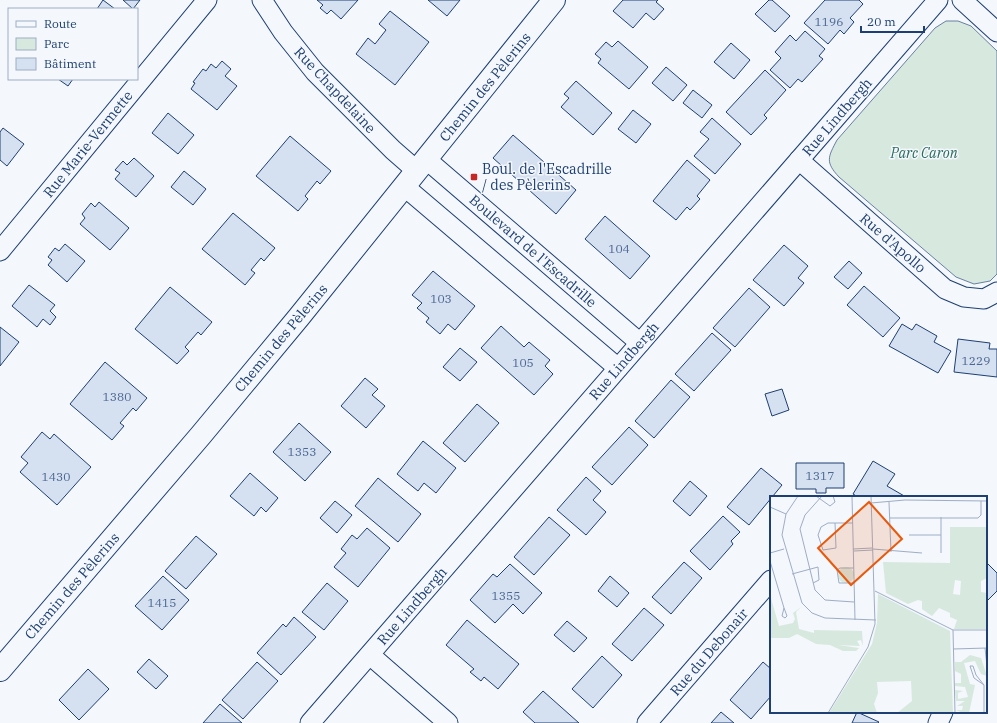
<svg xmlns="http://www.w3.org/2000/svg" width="997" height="723" font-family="'IBM Plex Serif',serif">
  <rect width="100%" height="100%" fill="#f4f7fb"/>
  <path fill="#d7e8df" stroke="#687fa3" d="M946,21H958L971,26L997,51V274L990,281L974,284L956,277L839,177C825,162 828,157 837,140L935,28Z"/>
  <g fill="#d5e0f0" stroke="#1d3f73">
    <path d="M103,0L115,9H97Z"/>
    <path d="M123,0H140L133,9Z"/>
    <path d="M317,0H358L341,19L331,10L327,14L320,8L323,5Z"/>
    <path d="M428,0H460L447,16Z"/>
    <path d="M623,0H658L656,2L664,9L654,20L646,13L633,28L613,11Z"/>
    <path d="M769,0H772L790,16L775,32L755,14Z"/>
    <path d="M825,0H859L863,4L850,18L854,22L844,34L840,30L828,44L804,23Z"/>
    <path d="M390,11L429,42L395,85L356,54L368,38L375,44L386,30L379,24Z"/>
    <path d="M805,31L825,49L819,56L823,59L802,82L798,79L790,88L770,70L781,58L775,52L790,35L796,41Z"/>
    <path d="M618,41L648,67L629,89L598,63L601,59L595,54L606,42L612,47Z"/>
    <path d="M731,43L750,60L734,79L714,62Z"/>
    <path d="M222,61L231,69L225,76L237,86L217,110L191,89L195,83L193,82L203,69L206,71L211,64L216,68Z"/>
    <path d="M666,67L687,85L673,101L652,83Z"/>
    <path d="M765,70L786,90L764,115L767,118L751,135L726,112Z"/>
    <path d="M58,79H73L68,86Z"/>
    <path d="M576,81L612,113L593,135L561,107L569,98L564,94Z"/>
    <path d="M693,90L712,105L702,118L683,103Z"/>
    <path d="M633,110L651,124L636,143L618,129Z"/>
    <path d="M168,113L194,135L178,154L152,133Z"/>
    <path d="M712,118L741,144L715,174L694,156L709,139L700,132Z"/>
    <path d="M3,128L24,144L7,166L0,160V132Z"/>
    <path d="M513,135L576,190L556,214L493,158Z"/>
    <path d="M290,136L331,171L320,184L317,181L305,196L308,199L298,211L256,176Z"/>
    <path d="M134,158L154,176L136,197L115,179L120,173L115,170L123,161L127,165Z"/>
    <path d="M687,160L710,180L697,196L700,199L690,210L687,207L676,220L653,201Z"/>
    <path d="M184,171L206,189L193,205L171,187Z"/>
    <path d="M99,202L129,228L110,250L80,224L85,218L82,214L91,203L95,207Z"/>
    <path d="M233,213L275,248L264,261L261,258L251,270L255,273L245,285L202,249Z"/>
    <path d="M605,216L650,256L630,279L585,239Z"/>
    <path d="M65,244L85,261L67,282L48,265L52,260L48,257L55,248L59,251Z"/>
    <path d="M784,245L808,266L798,278L804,283L784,306L753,280Z"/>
    <path d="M849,261L862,273L848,289L834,277Z"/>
    <path d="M433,271L475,306L455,330L448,324L440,334L426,322L429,318L417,308L422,303L412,295Z"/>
    <path d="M29,285L55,305L50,311L56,317L50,325L43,319L37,327L12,306Z"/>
    <path d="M864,286L900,318L883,337L847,305Z"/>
    <path d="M170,287L212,322L201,335L198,332L185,347L189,351L177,364L135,329Z"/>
    <path d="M749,288L770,307L735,347L713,328Z"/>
    <path d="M902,324L912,330L916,324L937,336L934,342L951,351L938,373L889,346Z"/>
    <path d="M501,326L524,347L529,342L550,360L545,366L553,374L534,395L481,348Z"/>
    <path d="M0,327L19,342L0,366Z"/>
    <path d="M712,333L731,350L694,391L675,374Z"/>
    <path d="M958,339L990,343L989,349H997V377L954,372Z"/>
    <path d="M460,348L477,362L460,381L443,367Z"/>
    <path d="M105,362L147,398L136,411L133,408L120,423L124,426L112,440L70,404Z"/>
    <path d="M365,378L378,389L372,395L385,406L366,428L341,406Z"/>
    <path d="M671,380L690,397L654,438L635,421Z"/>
    <path d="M782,389L789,410L772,416L765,394Z"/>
    <path d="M477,404L499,423L465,462L443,443Z"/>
    <path d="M299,423L331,452L305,481L273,452Z"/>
    <path d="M629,427L648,445L612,485L592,467Z"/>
    <path d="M42,432L50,439L54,434L91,467L57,505L20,472L28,463L21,457Z"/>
    <path d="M423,441L456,468L436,493L424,483L418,491L397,474Z"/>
    <path d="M873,461L895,474L887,486L906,497H858L853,494Z"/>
    <path d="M796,463H844V488H826V493H816V489H796Z"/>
    <path d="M761,468L782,485L749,525L727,507Z"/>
    <path d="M250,473L278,498L266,512L261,507L254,516L230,496Z"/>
    <path d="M586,477L601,491L593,500L606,512L586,535L557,510Z"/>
    <path d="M378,478L421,514L398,542L355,506Z"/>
    <path d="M690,481L707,496L690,516L673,501Z"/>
    <path d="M335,501L352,515L337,533L320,518Z"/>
    <path d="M723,516L740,532L731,541L733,544L710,570L690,551Z"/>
    <path d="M549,517L570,535L534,575L514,557Z"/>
    <path d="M367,528L390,548L358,587L334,567L346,553L341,549L352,535L357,539Z"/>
    <path d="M196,536L217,554L186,589L165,571Z"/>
    <path d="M684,562L702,578L671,614L652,597Z"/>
    <path d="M986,562L997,573V591L988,600L986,598Z"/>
    <path d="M510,564L542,593L523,614L513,604L495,623L470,600L493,574L497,577Z"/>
    <path d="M163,576L189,600L162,630L135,606Z"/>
    <path d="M610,576L629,593L617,607L598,591Z"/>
    <path d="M327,583L348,601L324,630L302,612Z"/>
    <path d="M644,608L664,625L632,661L612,644Z"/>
    <path d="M294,617L316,637L281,675L257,653L283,624L286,627Z"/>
    <path d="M467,620L519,664L498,689L484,677L481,681L470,672L474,669L446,645Z"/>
    <path d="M567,621L587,638L574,652L554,635Z"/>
    <path d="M602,656L622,675L593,708L572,689Z"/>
    <path d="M149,659L168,676L156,689L137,672Z"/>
    <path d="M257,662L278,681L243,719L222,700Z"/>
    <path d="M763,662L771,669V696L751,719L730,700Z"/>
    <path d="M88,669L109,689L79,720L59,700Z"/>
    <path d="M543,691L579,723H535L523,712Z"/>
    <path d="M220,704L242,723H203Z"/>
    <path d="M721,712L734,723H711Z"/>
    <path d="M857,712L879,722L878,723H852Z"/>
  </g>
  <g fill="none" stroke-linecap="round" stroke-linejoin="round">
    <g stroke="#1d3f73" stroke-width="21">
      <g id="minor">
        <path d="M262,0L283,32L315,72L393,150L417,171"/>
        <path d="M962,0L997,32"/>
        <path d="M427,160L640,343"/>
        <path d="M799,160L945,289L964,297L984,299L997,292"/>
        <path d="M405,187L618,368"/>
        <path d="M0,251L207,0"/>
        <path d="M370,655L448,723"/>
        <path d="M310,723L938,0"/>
        <path d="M647,723L771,580"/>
        <path d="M938,723L943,712"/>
      </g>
    </g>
    <g stroke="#1d3f73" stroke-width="24">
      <path id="tertiary" d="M0,670L201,435L299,317L554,0"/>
    </g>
    <use href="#minor" stroke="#f4f7fb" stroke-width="19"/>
    <use href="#tertiary" stroke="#f4f7fb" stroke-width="22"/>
  </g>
  <rect fill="#c62828" stroke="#f4f7fb" stroke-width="1.5" x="470" y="173" width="8" height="8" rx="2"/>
  <g text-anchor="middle" stroke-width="3" stroke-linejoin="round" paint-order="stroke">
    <g font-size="12" fill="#4b6792">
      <text x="829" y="26">1196</text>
      <text x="619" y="253">104</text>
      <text x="441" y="303">103</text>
      <text x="976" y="365">1229</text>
      <text x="523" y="367">105</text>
      <text x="117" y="401">1380</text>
      <text x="302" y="456">1353</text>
      <text x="820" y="480">1317</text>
      <text x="56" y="481">1430</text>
      <text x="506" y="600">1355</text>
      <text x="162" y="607">1415</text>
    </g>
    <g font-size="14" fill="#1d3f73" stroke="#f4f7fb">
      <text transform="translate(485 87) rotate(-51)" y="5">Chemin des Pèlerins</text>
      <text transform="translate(335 90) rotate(47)" y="5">Rue Chapdelaine</text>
      <text transform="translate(837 117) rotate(-49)" y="5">Rue Lindbergh</text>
      <text transform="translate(88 144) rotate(-51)" y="5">Rue Marie-Vermette</text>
      <text transform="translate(893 243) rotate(41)" y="5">Rue d'Apollo</text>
      <text transform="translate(533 251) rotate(41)" y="5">Boulevard de l'Escadrille</text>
      <text transform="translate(281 338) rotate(-50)" y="5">Chemin des Pèlerins</text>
      <text transform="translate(624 361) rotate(-49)" y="5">Rue Lindbergh</text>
      <text transform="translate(72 586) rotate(-49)" y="5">Chemin des Pèlerins</text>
      <text transform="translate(412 606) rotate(-49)" y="5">Rue Lindbergh</text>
      <text transform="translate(709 652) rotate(-49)" y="5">Rue du Debonair</text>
    </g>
    <g font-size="14" font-style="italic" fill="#2c6c60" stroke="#f4f7fb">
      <text x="924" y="158">Parc Caron</text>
    </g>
    <g font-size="14" fill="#1d3f73" stroke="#f4f7fb" text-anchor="start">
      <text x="482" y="174">Boul. de l'Escadrille<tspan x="482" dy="16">/ des Pèlerins</tspan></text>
    </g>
  </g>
  <g transform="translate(770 496)">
    <rect width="217" height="217" fill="#f4f7fb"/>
    <path d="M180,31H217V82L211,85V96L217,97V133H184L187,124L180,121V117L169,112L162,120L152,113V105L148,104L138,108L116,97L113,66L180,67ZM185,84L191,85L190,99L183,98ZM68 79a8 8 0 1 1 16 0a8 8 0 1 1-16 0ZM108,98L180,135L183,217H127L142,205L141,185L107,186L108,197L104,208L107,217H59L102,148L107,127ZM0,99L9,130L23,127L25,123L23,117L31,111L26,116L29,133L44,137V134L92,135L93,150L91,144L87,145L90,150L68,149L89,152L86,155H73L60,149L46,148L27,138L19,142H0ZM200,159L211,162L217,180L211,178L205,165L194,167L200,188L205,189L199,217H193L186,214H192L193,210H187L195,205H186L185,194L193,195L188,197V203L198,201L195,191L185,190V187H191V178L185,175V166H191Z" fill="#d7e8df" fill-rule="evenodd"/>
    <path fill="none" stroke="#9eadc5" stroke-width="1" d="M28,0L16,18L12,39L32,107L42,117L55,122L106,124M46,0L60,10L65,6L63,0M52,0L35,19L30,33L45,94L55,104L84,106M82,0L85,124M119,6L121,56M101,7L135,4L217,5M0,11L16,18M120,22H208L211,19V5M65,27L66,52L53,54L48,39L51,31L58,27H83M139,39H171M83,53L102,52M103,53L152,57M84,55L103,54M0,57L14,53M171,57V21M0,65L14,112M84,72H70L67,74L69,87H84M22,78L48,71L49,84L43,87M105,95L183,134H217M14,112L17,120L15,122L12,120ZM183,134L185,217M215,152L217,170M183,153L217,152M200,170H203L206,179L214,189L204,182ZM58,217L98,151L105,128L101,0M214,217V189"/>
    <path fill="#e8590c" fill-opacity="0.15" stroke="#e8590c" stroke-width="2" d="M99,6L132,43L81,89L48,52Z"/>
    <rect width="217" height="217" fill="none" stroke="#1d3f73" stroke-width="2"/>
  </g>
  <rect x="8" y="8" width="130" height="72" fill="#f4f7fb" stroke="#9eadc5"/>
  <rect x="16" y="21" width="20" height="6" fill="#f4f7fb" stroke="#9eadc5"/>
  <text x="44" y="28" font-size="12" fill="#1d3f73">Route</text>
  <rect x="16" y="38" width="20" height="12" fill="#d7e8df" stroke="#9eadc5"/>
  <text x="44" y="48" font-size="12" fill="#1d3f73">Parc</text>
  <rect x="16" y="58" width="20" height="12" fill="#d5e0f0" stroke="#9eadc5"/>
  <text x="44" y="68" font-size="12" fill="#1d3f73">Bâtiment</text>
  <path d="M861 26v6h63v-6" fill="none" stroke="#1d3f73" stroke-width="2"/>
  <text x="867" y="26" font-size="12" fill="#1d3f73" stroke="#f4f7fb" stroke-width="3" paint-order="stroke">20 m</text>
</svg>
